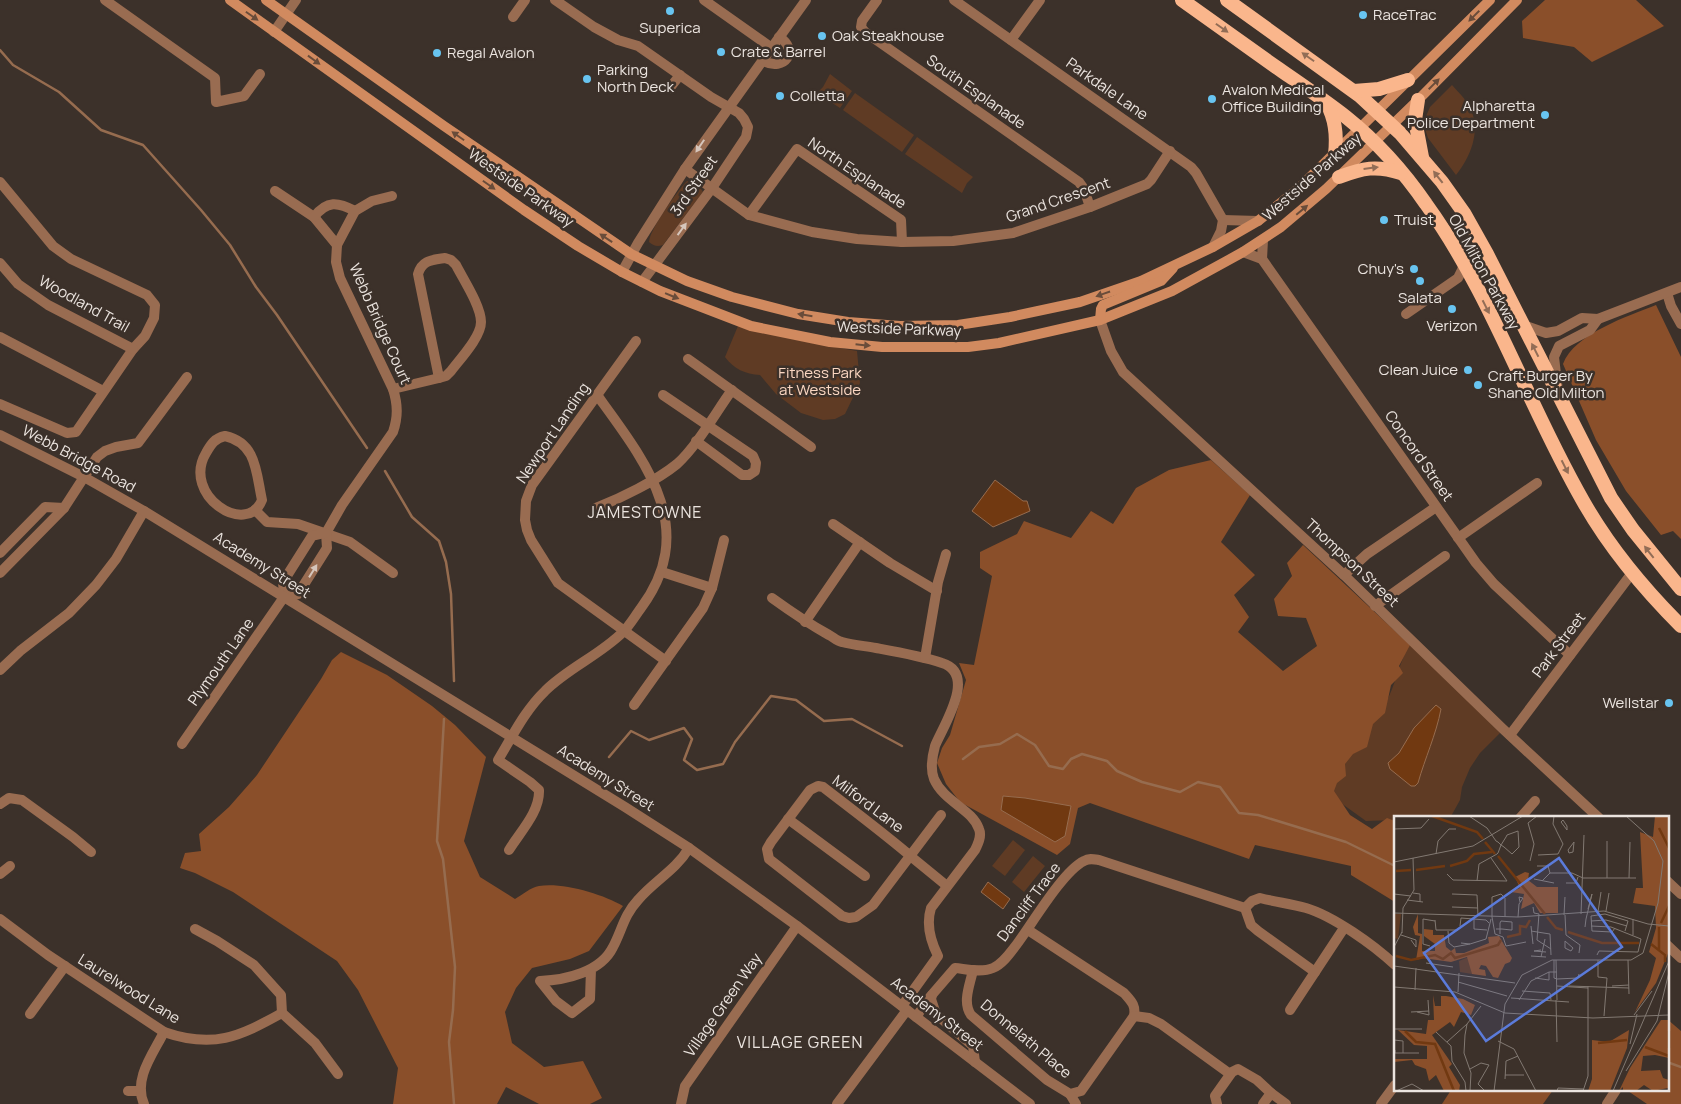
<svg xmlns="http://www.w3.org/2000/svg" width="1681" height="1104" font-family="Manrope,sans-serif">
  <rect width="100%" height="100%" fill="#3c312a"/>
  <g fill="#5f3b24">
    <path d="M830,74L852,91L840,108L820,95L816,94L823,87Z"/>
    <path d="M1452,85C1459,93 1467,100 1471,110C1481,132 1470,158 1456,175L1428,138L1423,123L1430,107Z"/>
    <path d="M855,93L914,135L902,152L843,110Z"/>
    <path d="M917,137L973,177L967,183L962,193L905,154Z"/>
    <path d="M687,181C693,181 700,187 703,192L663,245C657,247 654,246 649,242C649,230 678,190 687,181Z"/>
    <path d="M738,326L797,340L857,351L860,383L845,414L835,419L823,420L801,413L776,394L760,375C745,374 734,369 725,357Z"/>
    <path d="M1411,642L1500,733L1480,753L1470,768L1462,787L1460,800L1450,818H1395V820L1366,821L1334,798C1331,762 1367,735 1384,706C1396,686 1399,661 1411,642Z"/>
    <path d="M1013,840L1025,850L1005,876L992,866Z"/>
    <path d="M1033,856L1045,866L1024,892L1012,882Z"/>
  </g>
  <g fill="#8a4f2a">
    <path d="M1545,0H1636L1664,26L1592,62L1574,47L1523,38L1522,21Z"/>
    <path d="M1656,305L1681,357V539L1673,531L1661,535L1626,491L1596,440L1563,364C1574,334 1628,316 1656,305Z"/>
    <path d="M1211,460L1250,495L1221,542L1255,575L1234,595L1249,617L1238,632L1283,671L1317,646L1306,618L1278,616L1274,599L1292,576L1287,563L1303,545L1410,645L1399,666L1403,673L1391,685L1385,713L1373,724L1367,747L1353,754L1345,764L1346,776L1337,783L1334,791L1350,815L1372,829L1387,818L1395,821V902L1351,875V866L1255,845L1249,859L1090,803L1078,808L1070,844L1057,855L960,802L946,784L937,763L942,748L950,735L966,680L959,663L974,665L992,576L980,568V552L1017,534L1024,521L1071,538L1091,511L1113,524L1136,488L1169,470Z"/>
    <path d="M341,652L387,675L432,706L455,725L486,757L464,841L480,877L515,899C522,895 531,887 539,886C562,882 603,894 623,906L589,951L570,959L532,968L516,988L505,1012L512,1043L544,1067L583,1061L602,1098L590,1104H539L506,1087L497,1104H393L398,1068L358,990L337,961L233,892L195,873L180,868L185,853L201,851L199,834L229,807L257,775L321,679L332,660Z"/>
    <path d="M1667,1019L1681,1031V1104H1647L1628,1091L1667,1090Z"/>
    <path d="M1451,1090H1553L1543,1104H1442Z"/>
  </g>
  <g fill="#713911" stroke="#966c4f">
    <path d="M995,480L1023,501H1027L1030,511L993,527L972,511Z"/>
    <path d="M1436,705L1441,709C1436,735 1425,758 1418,783L1415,786H1411L1390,769L1388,763L1399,753L1414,728Z"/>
    <path d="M1003,796L1025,798L1071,806L1065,836L1055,842L1001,810Z"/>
    <path d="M988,882L1010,899L1003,909L981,892Z"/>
  </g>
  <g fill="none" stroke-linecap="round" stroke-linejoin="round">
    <g stroke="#966c4f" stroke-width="2.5">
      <path d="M0,50L13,65L59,92L101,130L143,145L201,210L230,245L256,287L277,315L367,448"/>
      <path d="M385,471L412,517L439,541L446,562L451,594L454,681"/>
      <path d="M444,719L437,841L443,859L455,967L453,1010L449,1042L454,1104"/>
      <path d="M609,757L631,731L649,740L684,728L692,739L684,760L697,770L723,764L735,742L771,696L796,700L824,721L852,719L902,746"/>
      <path d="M963,759L979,747L1000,744L1017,734L1035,745L1049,766L1063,769L1071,759L1082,754L1107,761L1117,771L1142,782L1180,792L1198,782L1220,787L1239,813L1258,815L1346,842L1395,866"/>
      <path d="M1667,1062L1681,1067"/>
    </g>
    <g stroke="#996c51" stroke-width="10">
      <path d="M105,0L215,78L216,102L244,96L260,74"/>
      <path d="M555,0L594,27L618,40L638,46L711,97L739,113L744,119L748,127L746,137L712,188L642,282"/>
      <path d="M704,0L772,48"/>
      <path d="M877,0L862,21L861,27L865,32L1079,182L1084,189L1090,207"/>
      <path d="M954,0L1191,167L1196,173L1223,220L1221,231L1213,247"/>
      <path d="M513,17L525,0"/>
      <path d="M274,32L296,0"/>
      <path d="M1011,40L1040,0"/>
      <path d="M763,61C785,72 800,50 779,37"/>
      <path d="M669,89L680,75"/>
      <path d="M685,169L749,215L812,232L857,239L902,242L953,241L1013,233L1090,207L1147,184L1151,180L1170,151"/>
      <path d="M0,182L53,246L71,259L147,295L155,305L154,318L145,336L133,349L76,432L67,433L0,404"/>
      <path d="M275,191L314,217L337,245"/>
      <path d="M749,215L797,149L901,220L902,242"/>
      <path d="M314,217C327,200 338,202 355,211"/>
      <path d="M1223,220L1258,221"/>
      <path d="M1263,240L1262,259L1476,563L1494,584L1570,655"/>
      <path d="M1243,252L1262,259"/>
      <path d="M445,258L451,260L456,265C463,279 481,306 481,322C481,337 460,359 451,371L446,376L439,378L418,274C422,260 432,260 445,258Z"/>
      <path d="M0,263L18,284L48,305L133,349"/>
      <path d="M622,272L638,243L685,169L806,0"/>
      <path d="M1667,293L1671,306L1681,324"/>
      <path d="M1406,314L1458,278L1462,270L1464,263"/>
      <path d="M1100,320L1111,351L1123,372L1344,575L1503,729L1599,818"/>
      <path d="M1523,325L1546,333L1558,331L1582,318L1598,319L1681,287"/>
      <path d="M0,337L103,391"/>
      <path d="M636,341L532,485L526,501L525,520L527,530L531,540L558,583L666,661"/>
      <path d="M688,359L811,447"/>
      <path d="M393,389L439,378"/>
      <path d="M1558,391L1554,357L1559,346L1590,330L1598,319"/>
      <path d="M663,395L753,456L756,463L755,471L749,475H742L696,441"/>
      <path d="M225,436C257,443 256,473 262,500C247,538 181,495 206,453C211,444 215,438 225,436Z"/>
      <path d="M596,508C621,498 656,481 677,464C697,446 716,412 732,390"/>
      <path d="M255,510L267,522L298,524L350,542L393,573"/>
      <path d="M833,524L890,563L937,591"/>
      <path d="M1458,538L1537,483"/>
      <path d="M0,553L45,507L64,508"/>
      <path d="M662,572L712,588"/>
      <path d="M0,573L64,508L97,457L105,451L116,447L138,443L187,377"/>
      <path d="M1344,575L1367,554L1436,507"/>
      <path d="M284,597L298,594L327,548L326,533L342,505L393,432C398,417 398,405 393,389L340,278L336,262L337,245L355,211L372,201L392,196"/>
      <path d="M284,597L283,582L312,536L325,533"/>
      <path d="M772,598C790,611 809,624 829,635C833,637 837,641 842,642C853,645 865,646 876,648C898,652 921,656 942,663C978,674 943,726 935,746C932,757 930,769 934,779C944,802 972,809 979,829C982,836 978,844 975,850L931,908C926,924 931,942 938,956L902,1006"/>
      <path d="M1375,606L1445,556"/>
      <path d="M805,622L860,542"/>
      <path d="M925,658L938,582L946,554"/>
      <path d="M0,670L20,651L69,613L96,585L116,559L144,511"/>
      <path d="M634,705L703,608L712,588L724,540"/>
      <path d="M1510,735L1632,573"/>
      <path d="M182,744L284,597"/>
      <path d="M0,804L9,798L22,800L73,837L91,852"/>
      <path d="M941,815L873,905L856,917L849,918L842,916L769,859L767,849L771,842L810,790L818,786L823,787C854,811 885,834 914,859L947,886"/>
      <path d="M1520,818L1535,801"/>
      <path d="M788,819L865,876"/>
      <path d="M509,850C520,832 540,812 539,790L530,782L498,760C512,737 525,710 545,691C568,668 600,655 623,632C630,625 635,616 641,608C700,529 645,461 597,395"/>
      <path d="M0,874L10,866"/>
      <path d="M1667,881L1681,894"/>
      <path d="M1245,908L1252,901L1260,898C1276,902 1291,904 1306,908C1333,916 1374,945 1395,965"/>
      <path d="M0,919L48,955L164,1032C213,1049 239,1037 282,1013"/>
      <path d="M195,929L217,941L254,965L281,995L282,1013L315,1043L338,1074"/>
      <path d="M1667,945L1681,958"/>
      <path d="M591,969L590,999L572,1013L556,1001L540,981C566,980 601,972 613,947C622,930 624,915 638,900C654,881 676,870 689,848"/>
      <path d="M973,970C970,985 962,1002 971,1015L1047,1080L1070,1094L1081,1091L1134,1016C1136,1005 1131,1001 1124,993L1028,930"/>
      <path d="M1290,1010L1344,928"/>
      <path d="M30,1014L65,966"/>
      <path d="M1134,1016L1149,1018L1161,1024L1230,1074"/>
      <path d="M916,1017L930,997L955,968C966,969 981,973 993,968C1003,964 1010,953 1017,944C1032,924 1063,871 1084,861C1089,858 1093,859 1099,860L1245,908L1251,925L1258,931L1315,972"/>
      <path d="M128,1091H141"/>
      <path d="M1271,1093L1286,1104"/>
      <path d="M1070,1094L1076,1104"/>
      <path d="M144,1104C133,1079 153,1054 164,1032"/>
      <path d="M681,1104L685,1086L797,926"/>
      <path d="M837,1104L907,1010"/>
      <path d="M1217,1104L1215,1096L1232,1072L1238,1069L1257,1080L1271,1093L1263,1104"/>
      <path d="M1381,1104L1395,1085"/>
      <path d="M1607,1104L1616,1090"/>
    </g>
    <g stroke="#996c51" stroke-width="10">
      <path d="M0,435L84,477L144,511L625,807L689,848L797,926L1030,1104"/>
      <path d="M932,995L931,999L936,1014L973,1046L975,1062"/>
    </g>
    <g stroke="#d18a5f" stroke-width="10">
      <path d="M230,0L524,210L578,246L622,272L660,291L751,326L830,342L882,347H968L999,343L1100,320L1172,291L1243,252L1281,227L1326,189L1418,100L1517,0"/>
      <path d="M266,0L444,126L631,254L687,281L732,297L798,314L848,322L900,326L958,325L1010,317L1080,302L1141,281L1213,247L1258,221L1298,189L1490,0"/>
      <path d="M1100,320L1101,309L1103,305L1161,281L1173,268"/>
    </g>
    <g stroke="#fab68c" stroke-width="14">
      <path d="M1182,0C1213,22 1244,44 1276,67C1299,83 1323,99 1346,117C1376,141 1404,172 1426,204C1492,295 1527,404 1583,501C1609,547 1643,588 1681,626"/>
      <path d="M1227,0L1360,96L1400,133L1442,182L1464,213L1487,254L1611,498L1633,530L1681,589"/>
      <path d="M1354,91L1379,89L1408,80"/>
      <path d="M1418,100L1415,120L1422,157"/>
      <path d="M1327,104C1336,120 1337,137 1335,154"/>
      <path d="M1339,177C1363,168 1376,165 1401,173"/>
    </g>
  </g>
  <defs><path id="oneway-solid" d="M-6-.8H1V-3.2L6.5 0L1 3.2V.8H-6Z" transform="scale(1.25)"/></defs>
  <g fill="#694c3a">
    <use href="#oneway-solid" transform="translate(252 16) rotate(35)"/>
    <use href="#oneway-solid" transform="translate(1474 16) rotate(135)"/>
    <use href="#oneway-solid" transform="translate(314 60) rotate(36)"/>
    <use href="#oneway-solid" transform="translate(1434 84) rotate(-45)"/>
    <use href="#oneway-solid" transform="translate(458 136) rotate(-145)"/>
    <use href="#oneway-solid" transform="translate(489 185) rotate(35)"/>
    <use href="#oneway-solid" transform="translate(1302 210) rotate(-40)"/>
    <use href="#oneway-solid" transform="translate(606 238) rotate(-146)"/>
    <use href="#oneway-solid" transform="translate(1103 294) rotate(161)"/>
    <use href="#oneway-solid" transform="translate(672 296) rotate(22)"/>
    <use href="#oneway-solid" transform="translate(805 315) rotate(-171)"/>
    <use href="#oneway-solid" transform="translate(863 345) rotate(6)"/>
  </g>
  <g fill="#926d56">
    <use href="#oneway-solid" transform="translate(1222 28) rotate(35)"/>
    <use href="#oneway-solid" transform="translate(1308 57) rotate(-145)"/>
    <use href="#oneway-solid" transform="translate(1371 168) rotate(-7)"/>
    <use href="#oneway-solid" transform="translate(1438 177) rotate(-128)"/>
    <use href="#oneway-solid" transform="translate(1486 307) rotate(63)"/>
    <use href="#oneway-solid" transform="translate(1535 350) rotate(-117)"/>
    <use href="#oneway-solid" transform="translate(1565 467) rotate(63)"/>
    <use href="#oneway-solid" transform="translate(1649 552) rotate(-128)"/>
  </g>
  <g fill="#d6c6bc">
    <use href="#oneway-solid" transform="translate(700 146) rotate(124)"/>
    <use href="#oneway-solid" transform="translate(682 229) rotate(-54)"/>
    <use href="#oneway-solid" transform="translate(313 571) rotate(-58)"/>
  </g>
  <g fill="#68c4f0" stroke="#3c312a" stroke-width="2">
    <circle cx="670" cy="11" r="5"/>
    <circle cx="1363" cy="15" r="5"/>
    <circle cx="822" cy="36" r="5"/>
    <circle cx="721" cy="52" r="5"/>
    <circle cx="437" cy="53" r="5"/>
    <circle cx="587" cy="79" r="5"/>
    <circle cx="780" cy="96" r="5"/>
    <circle cx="1212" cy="99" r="5"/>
    <circle cx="1545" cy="115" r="5"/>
    <circle cx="1384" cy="220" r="5"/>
    <circle cx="1414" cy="269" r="5"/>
    <circle cx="1420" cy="281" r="5"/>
    <circle cx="1452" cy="309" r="5"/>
    <circle cx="1468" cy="370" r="5"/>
    <circle cx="1478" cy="385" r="5"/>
    <circle cx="1669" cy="703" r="5"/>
  </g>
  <g text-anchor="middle" stroke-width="5" stroke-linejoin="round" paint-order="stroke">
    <g font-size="15" fill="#ebe4df" stroke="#3c312a" text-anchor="start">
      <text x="1373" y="20">RaceTrac</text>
      <text x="670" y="33" text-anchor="middle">Superica</text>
      <text x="832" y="41">Oak Steakhouse</text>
      <text x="731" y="57">Crate &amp; Barrel</text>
      <text x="447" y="58">Regal Avalon</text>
      <text x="597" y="75">Parking<tspan x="597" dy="17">North Deck</tspan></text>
      <text x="1222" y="95">Avalon Medical<tspan x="1222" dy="17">Office Building</tspan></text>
      <text x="790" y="101">Colletta</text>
      <text x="1535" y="111" text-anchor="end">Alpharetta<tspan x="1535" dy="17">Police Department</tspan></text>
      <text x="1394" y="225">Truist</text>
      <text x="1404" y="274" text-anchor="end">Chuy's</text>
      <text x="1420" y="303" text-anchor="middle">Salata</text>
      <text x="1452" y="331" text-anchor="middle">Verizon</text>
      <text x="1458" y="375" text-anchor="end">Clean Juice</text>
      <text x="1488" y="381">Craft Burger By<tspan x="1488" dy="17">Shane Old Milton</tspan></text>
      <text x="1659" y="708" text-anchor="end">Wellstar</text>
    </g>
    <g font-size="15" fill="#ebe4df" stroke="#3c312a">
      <text transform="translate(1107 89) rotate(35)" y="5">Parkdale Lane</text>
      <text transform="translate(976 92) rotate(35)" y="5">South Esplanade</text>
      <text transform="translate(857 173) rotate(34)" y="5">North Esplanade</text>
      <text transform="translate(1312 177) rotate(-41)" y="5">Westside Parkway</text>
      <text transform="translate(694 186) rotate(-55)" y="5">3rd Street</text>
      <text transform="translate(521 188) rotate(35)" y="5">Westside Parkway</text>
      <text transform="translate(1058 200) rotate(-19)" y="5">Grand Crescent</text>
      <text transform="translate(1484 272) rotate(61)" y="5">Old Milton Parkway</text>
      <text transform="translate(84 304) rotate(29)" y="5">Woodland Trail</text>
      <text transform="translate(380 324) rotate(66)" y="5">Webb Bridge Court</text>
      <text transform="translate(899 329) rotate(2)" y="5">Westside Parkway</text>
      <text transform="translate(553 433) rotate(-56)" y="5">Newport Landing</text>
      <text transform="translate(1419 456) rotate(55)" y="5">Concord Street</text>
      <text transform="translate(79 459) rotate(28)" y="5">Webb Bridge Road</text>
      <text transform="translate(1352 563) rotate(43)" y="5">Thompson Street</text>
      <text transform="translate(262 565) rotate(32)" y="5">Academy Street</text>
      <text transform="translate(1559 645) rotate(-53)" y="5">Park Street</text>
      <text transform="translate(221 662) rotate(-55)" y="5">Plymouth Lane</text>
      <text transform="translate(606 778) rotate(32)" y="5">Academy Street</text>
      <text transform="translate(868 804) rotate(37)" y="5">Milford Lane</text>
      <text transform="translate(1029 902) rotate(-53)" y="5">Dancliff Trace</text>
      <text transform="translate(129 989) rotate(32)" y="5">Laurelwood Lane</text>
      <text transform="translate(723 1005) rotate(-55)" y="5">Village Green Way</text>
      <text transform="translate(937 1014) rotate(37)" y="5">Academy Street</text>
      <text transform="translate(1026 1039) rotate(40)" y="5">Donnelath Place</text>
    </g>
    <g font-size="15" fill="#fad6c1" stroke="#3c312a">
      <text x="820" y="378">Fitness Park<tspan x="820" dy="17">at Westside</tspan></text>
    </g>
    <g font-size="16" letter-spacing="1" fill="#ebe4df" stroke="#3c312a">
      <text x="645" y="518">JAMESTOWNE</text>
      <text x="800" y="1048">VILLAGE GREEN</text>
    </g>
  </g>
  <g transform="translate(1394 816)">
    <rect width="275" height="275" fill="#3c312a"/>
    <path d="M0,98H7L4,123L0,122ZM72,142H76L78,158L66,156L65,145Z" fill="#5f3b24"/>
    <path d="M261,0H275V135L262,167L241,196L256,164L262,142L255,136L262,112L261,90L239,87L242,72H249L246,16L259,21ZM131,56L135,57L134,64L143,71H164V97H146L140,87L127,93L130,78L117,76L126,72L121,61ZM24,98V117L28,118V135H41V128L30,120V113L39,114V119H50L52,131L57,135L61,132L62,137H70L95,127L94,121L105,120L118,142L116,146L111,148L104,162L99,161L92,150L87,149L85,153L91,154L92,160L78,158L73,141L57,146L29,142L22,144L26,120L21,119L19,111ZM39,179L41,190H47V180H52L69,183L81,189L77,199L67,196L60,211L56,206L38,219L58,248L55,251L66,269L65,275H50L42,259L35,265L32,253L21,249L18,244L0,246V243H33V230L20,229L4,214L32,218L34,204H40ZM267,204H275V242L261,239L249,240L247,255L266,254L269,262L275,264L274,272L259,275L250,269L242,275H229V271L225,275L236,252ZM235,214L233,232L216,275H194L198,263V224L215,226Z" fill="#8a4f2a"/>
    <path fill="none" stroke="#713911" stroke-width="2.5" d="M38,0L83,16L89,23M265,12L275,32M91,26L101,38M104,40L151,98M56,50L73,45L80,38L98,36M22,54L51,50M2,55L17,54M153,101L162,112L169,114M267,107L275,90M174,116L208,127H245M113,121L126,118V110L132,111L136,104M257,128L271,139V146M265,134V111M2,140L17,144L41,139L49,143L57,137L61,142L104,129L107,124M11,215L22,226L41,228L60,275M275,215V232M204,227L233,224M251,231L275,240"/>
    <path fill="none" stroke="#827972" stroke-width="1" d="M0,0V46M75,0L93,12L102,25L104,26L107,29L110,31L118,38L125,31L124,15L113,19L112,21L107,29L104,37L103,38L85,48L83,65M169,4L173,10V14L167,6ZM0,13L27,12L35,3M213,25V62M180,26L179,36L175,37L174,34ZM42,38L44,25L55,13H62M144,39L164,38L169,28L159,8L160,0M136,45L140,28L134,7L143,0M0,46L79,30L129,0M143,50H154L156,57M53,58L59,64L113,65L97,42M235,62L236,26M140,63L160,67M148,65L156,57H178L189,62H242M172,67H182L184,61M19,77L26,78V86M0,78L17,80M58,78L83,79L84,100M13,84L29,86M58,91L84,92M139,91L140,97L145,98L143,124L157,133M212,95L215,77M204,96L207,76M0,97L124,101L210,95L254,108L275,110M187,98L190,19M170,99L171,81M171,99L172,119L186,129L185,137M98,101L101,118L109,121L112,130L132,126M98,101V81L107,78L111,82V101M124,101L125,88L129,82L125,81L126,86M80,103V113L93,114M239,103V119M41,104L42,114H64M197,105L212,104L233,110M66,110L67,102L92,104L95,107M137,110L139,128M197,110L217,111L247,123L244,136L205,135L203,139M191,111L192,103L198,78L194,93M221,112L218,116L198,115L197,100L211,98L234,105L231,115M102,113H108L117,114H118V106L107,105L106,107V118M54,115L55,127L60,131L76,128M137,115L156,118L157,139M8,117L9,92L20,74L19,42M7,119L22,124V131L17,124M171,125L179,132L177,135L171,132ZM67,127L76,128L92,123L97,103M36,130L29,128V103L41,105M0,131L8,116M147,134L140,135L152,136M137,140L152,141M147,141L151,123M160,144V162L163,163M162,144L163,184M204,144V161L213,162L210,200M234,144L235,178M32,147L59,151M0,150L121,167M141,162L155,164V156M163,163L184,162L185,158M64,166L113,180M163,170L194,172M175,170L235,172M218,170L235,169M0,171L61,176L111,197L199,202L275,199M21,174L22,152M128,175L156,177L157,184M64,176L65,157M117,182L175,186M125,184L137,165L155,156H163M162,184L163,226M17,196L35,195M23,196L35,199L34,184M240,199L258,175M0,213H28M42,216L57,230L58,245L71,266L72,275M0,224L9,225V237M104,225L120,233L142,275M53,226L73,208M236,228L243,198M1,234V237H25M76,253L87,247L95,249L84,268L91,275M232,255L263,205L275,156M111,259H130M111,263L112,245L124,240M2,275L18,268L30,275M76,275L77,257L70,237L71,219L73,208L87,190M100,275L111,188L128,159L158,144H237L249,137L264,87L269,45L260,25L232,0M163,275L164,272L190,273M189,275L194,260V170M219,275L275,145"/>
    <path fill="#5b7bda" fill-opacity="0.15" stroke="#5b7bda" stroke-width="2.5" d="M165,42L228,131L92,225L30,137Z"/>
    <rect width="275" height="275" fill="none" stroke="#ebe4df" stroke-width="2.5"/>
  </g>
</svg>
